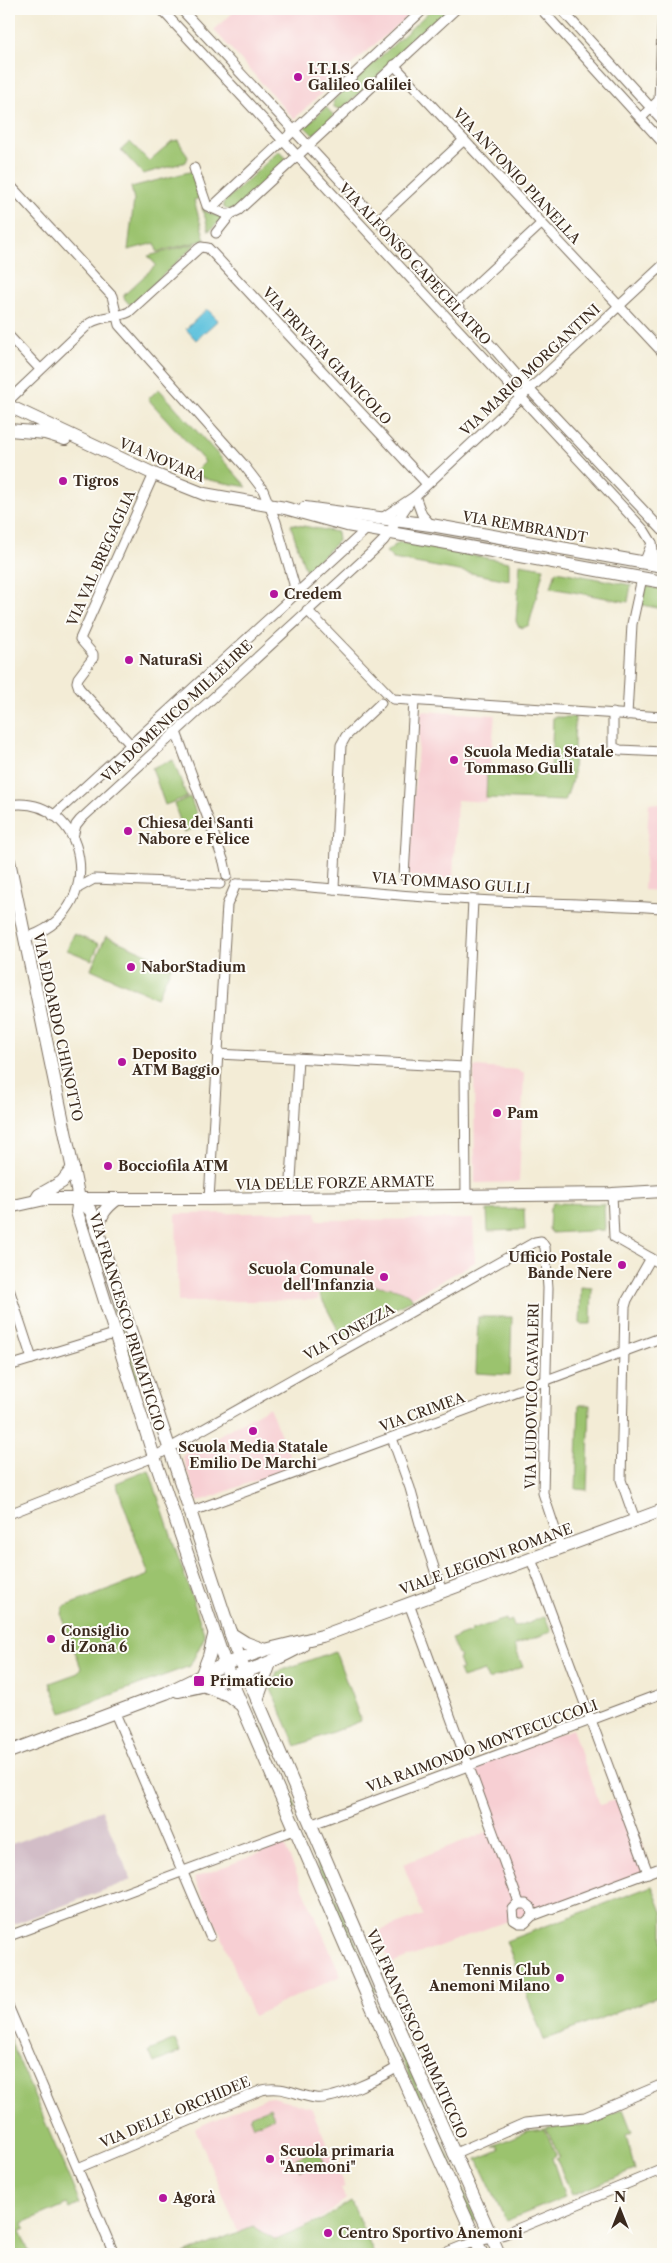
<svg xmlns="http://www.w3.org/2000/svg" width="672" height="2263" font-family="'Libre Caslon Text',serif">
  <rect width="100%" height="100%" fill="#fdfcf7"/>
  <filter id="ink" filterUnits="userSpaceOnUse"><feTurbulence type="fractalNoise" baseFrequency=".02" numOctaves="2"/><feDisplacementMap in="SourceGraphic" scale="10" xChannelSelector="R" yChannelSelector="G"/><feConvolveMatrix kernelMatrix="1 2 1 2 8 2 1 2 1" color-interpolation-filters="sRGB"/></filter>
  <filter id="wash" filterUnits="userSpaceOnUse"><feTurbulence type="fractalNoise" baseFrequency=".0096" numOctaves="4" result="noise"/><feDisplacementMap in="SourceGraphic" scale="20" xChannelSelector="R" yChannelSelector="G"/><feGaussianBlur stdDeviation="1.12" result="paint"/><feColorMatrix in="noise" values="0 0 0 0 0 0 0 0 0 0 0 0 0 0 0 0 0 1.4 0 .05"/><feComposite in="paint" operator="in"/></filter>
  <g filter="url(#wash)">
    <rect width="100%" height="100%" fill="#f3ecd6"/>
    <g fill="#f7cfd3">
      <path d="M237,9H411L414,11L359,58L294,119L214,30Z"/>
      <path d="M421,711L495,715L487,802L457,800L453,879L407,876Z"/>
      <path d="M649,803L663,804V891L644,890Z"/>
      <path d="M474,1067L520,1070V1073H524L519,1182L475,1183Z"/>
      <path d="M316,1212L317,1220L473,1219L475,1262L342,1337L318,1293V1300L178,1302L176,1214Z"/>
      <path d="M269,1407L294,1466L198,1502L182,1456Z"/>
      <path d="M572,1729L600,1805L624,1797L652,1873L493,1926L391,1964L376,1932L423,1915L403,1864L495,1829L473,1766Z"/>
      <path d="M284,1844L341,1976L253,2016L223,1939L194,1878Z"/>
      <path d="M272,2097L311,2107L345,2188L341,2189L346,2199L320,2219L276,2240L253,2226L238,2232L195,2128L265,2098Z"/>
    </g>
    <path fill="#d2bdc7" d="M102,1810L131,1880L9,1926V1845Z"/>
    <g fill="#9bc36e" stroke="#6b7646">
      <path d="M432,9H449L343,108L339,109L334,107L333,102L335,99Z"/>
      <path d="M326,107L334,116L313,135L305,127Z"/>
      <path d="M178,140L188,157L186,162L143,174L121,150L130,142L149,161L172,141Z"/>
      <path d="M279,151L287,160L245,199L240,207L229,210L224,208L223,203Z"/>
      <path d="M193,171L200,198L194,200L205,240L157,252L155,243L128,250L134,200L131,187Z"/>
      <path d="M202,207L206,212L224,218L209,231Z"/>
      <path d="M197,243L132,304H129L124,298V295L156,265L148,256Z"/>
      <path d="M159,389L247,487L209,480L194,473L205,462L148,399Z"/>
      <path d="M292,524L337,532L338,541L308,570L305,569L291,526Z"/>
      <path d="M399,542L509,562V580L393,559L386,552Z"/>
      <path d="M520,564L544,568L529,625L523,628L518,626L516,621Z"/>
      <path d="M556,571L631,585L628,602L551,588Z"/>
      <path d="M645,586L663,589V609L642,605Z"/>
      <path d="M553,717H575L573,778L565,801L486,798L487,771L551,773Z"/>
      <path d="M173,760L187,797L165,805L152,768Z"/>
      <path d="M190,797L201,826L184,832L174,804Z"/>
      <path d="M74,934L99,944L92,960L67,950Z"/>
      <path d="M106,936L172,965L157,998L91,969Z"/>
      <path d="M553,1203L604,1204L605,1230L552,1233L549,1229L550,1208Z"/>
      <path d="M524,1209L525,1230L488,1231L487,1210Z"/>
      <path d="M346,1286C364,1286 401,1283 413,1299L342,1337L318,1292Z"/>
      <path d="M581,1287L592,1288L591,1324H580Z"/>
      <path d="M113,1302L115,1303L138,1377L137,1379L135,1378L111,1304Z"/>
      <path d="M478,1317H512L510,1375L476,1373Z"/>
      <path d="M579,1405H590L587,1490L576,1489Z"/>
      <path d="M149,1470L205,1636L190,1666L62,1713L50,1683L78,1673L81,1668L62,1616L63,1607L149,1575L116,1483Z"/>
      <path d="M545,1616L551,1632L514,1645L523,1667L488,1680L484,1671L462,1678L459,1671L462,1670L458,1659L460,1658L451,1639L471,1632V1630L506,1619L507,1622L512,1620L514,1627L526,1623L527,1624Z"/>
      <path d="M335,1651L361,1721L296,1746L271,1689L277,1672Z"/>
      <path d="M257,1726L262,1728L296,1808L293,1809Z"/>
      <path d="M313,1846L376,1990L372,1991L310,1848Z"/>
      <path d="M652,1886L663,1914V1995L544,2040L506,1941Z"/>
      <path d="M382,2005L476,2220L473,2222L379,2006Z"/>
      <path d="M9,2037L80,2204L70,2209L67,2204L23,2223L25,2229L20,2231L30,2254H9Z"/>
      <path d="M175,2040L180,2052L154,2063L149,2051Z"/>
      <path d="M270,2107L274,2117L254,2126L250,2116Z"/>
      <path d="M623,2109L632,2132L626,2135L635,2170L572,2195L556,2158L559,2156L546,2128L588,2124Z"/>
      <path d="M545,2129L556,2155L552,2158L565,2197L506,2221L477,2159L499,2150L498,2146H493L527,2131Z"/>
      <path d="M318,2150L323,2162L300,2171L296,2158Z"/>
      <path d="M351,2201L374,2254H184L253,2226L276,2240L320,2221Z"/>
    </g>
    <path fill="#5ec2dd" stroke="#4c767e" d="M207,309L218,320L196,340L186,329Z"/>
  </g>
  <g filter="url(#ink)">
    <g fill="none" stroke-linecap="round" stroke-linejoin="round">
      <g stroke="#7b6e5e" stroke-width="11">
        <g id="street">
          <path d="M161,9L644,530L652,543L655,565"/>
          <path d="M181,9L455,304L529,389L663,531"/>
          <path d="M541,9L663,143"/>
          <path d="M561,9L663,121"/>
          <path d="M394,65L663,353"/>
          <path d="M641,118L659,100L663,9"/>
          <path d="M194,168L207,206L225,214H231"/>
          <path d="M9,184L112,296L119,325L243,464L263,490L276,522L294,584L293,595"/>
          <path d="M211,208L424,9"/>
          <path d="M377,221L464,140"/>
          <path d="M216,233L231,214L239,210L456,9"/>
          <path d="M455,304L541,224"/>
          <path d="M9,336L40,369"/>
          <path d="M9,400L90,323C102,315 117,318 129,312L198,249L201,247L208,248L427,484"/>
          <path d="M415,496L422,515L431,525"/>
          <path d="M379,520L415,496L663,265"/>
          <path d="M644,563L652,543"/>
          <path d="M307,610L393,699L663,717"/>
          <path d="M613,713V747L620,750L663,752"/>
          <path d="M627,715L632,624L642,578"/>
          <path d="M176,732L224,862L227,876"/>
          <path d="M130,744L79,688L77,682L78,678L93,658V654L80,639L154,474"/>
          <path d="M9,805C87,793 112,913 24,938"/>
          <path d="M53,816L369,527"/>
          <path d="M73,837L76,825L80,820L374,550L384,540L409,503"/>
          <path d="M404,876L414,701"/>
          <path d="M236,884C299,883 362,893 425,897C504,903 584,903 663,908"/>
          <path d="M78,888L94,879L220,884"/>
          <path d="M334,889L341,745L346,736L381,703"/>
          <path d="M217,1054L465,1067"/>
          <path d="M612,1194L614,1237L663,1265"/>
          <path d="M466,1196L465,1067L473,900"/>
          <path d="M290,1198L298,1058"/>
          <path d="M209,1199L227,905L236,884"/>
          <path d="M9,1289L32,1359"/>
          <path d="M9,1366L114,1334"/>
          <path d="M392,1438L410,1488L422,1531L442,1592"/>
          <path d="M190,1512L663,1337"/>
          <path d="M9,1514L154,1457L535,1242L541,1241L545,1247L548,1288L543,1493L561,1547"/>
          <path d="M635,1520L621,1480L625,1307L627,1300L651,1258"/>
          <path d="M531,1559L648,1873"/>
          <path d="M409,1604L519,1903"/>
          <path d="M115,1713L210,1936"/>
          <path d="M310,1825L663,1693"/>
          <path d="M532,1916L531,1908L526,1904H518L513,1909L514,1920L519,1923H525L532,1916L663,1867"/>
          <path d="M9,1936L294,1830"/>
          <path d="M9,2008L114,2254"/>
          <path d="M453,2154L525,2123L585,2117L663,2084"/>
          <path d="M78,2168L262,2090C282,2085 296,2095 315,2098C334,2101 380,2078 398,2067"/>
          <path d="M442,2254L462,2246L505,2234L663,2169"/>
        </g>
      </g>
      <g stroke="#7b6e5e" stroke-width="14">
        <g id="secondary">
          <path d="M9,406L154,474L204,494L285,508L347,525L663,582"/>
          <path d="M9,430L45,433L65,439"/>
          <path d="M305,508L431,525L663,566"/>
          <path d="M9,861L79,1199L77,1212L154,1457L230,1678L398,2067L482,2254"/>
          <path d="M79,1199L91,1211L236,1650L383,1993L499,2254"/>
          <path d="M36,1200L39,1195L62,1182L73,1168"/>
          <path d="M9,1207L45,1199H209L612,1194L663,1191"/>
          <path d="M98,1230C100,1216 105,1208 116,1200"/>
          <path d="M230,1633L246,1643L265,1650"/>
          <path d="M202,1674L209,1656L214,1636"/>
          <path d="M205,1686L228,1695L241,1705"/>
          <path d="M178,1691C222,1683 263,1667 302,1646"/>
          <path d="M257,1700L270,1663"/>
          <path d="M9,1752L166,1693L225,1664L265,1650L322,1636L663,1510"/>
        </g>
      </g>
      <use href="#street" stroke="#fff" stroke-width="9"/>
      <use href="#secondary" stroke="#fff" stroke-width="12"/>
    </g>
  </g>
  <g fill="#b5179e" stroke="#fdfcf7" stroke-width="2">
    <circle cx="298" cy="77" r="5"/>
    <circle cx="63" cy="481" r="5"/>
    <circle cx="274" cy="594" r="5"/>
    <circle cx="129" cy="660" r="5"/>
    <circle cx="454" cy="760" r="5"/>
    <circle cx="128" cy="831" r="5"/>
    <circle cx="131" cy="967" r="5"/>
    <circle cx="122" cy="1062" r="5"/>
    <circle cx="497" cy="1113" r="5"/>
    <circle cx="108" cy="1166" r="5"/>
    <circle cx="622" cy="1265" r="5"/>
    <circle cx="384" cy="1277" r="5"/>
    <circle cx="253" cy="1431" r="5"/>
    <circle cx="51" cy="1639" r="5"/>
    <rect x="193" y="1675" width="12" height="12" rx="2.5"/>
    <circle cx="560" cy="1978" r="5"/>
    <circle cx="270" cy="2159" r="5"/>
    <circle cx="163" cy="2198" r="5"/>
    <circle cx="328" cy="2233" r="5"/>
  </g>
  <g text-anchor="middle" stroke-width="4" stroke-linejoin="round" paint-order="stroke">
    <g font-size="14" font-weight="bold" fill="#3b2a1e" stroke="#fdfcf7" text-anchor="start">
      <text x="308" y="74">I.T.I.S.<tspan x="308" dy="16">Galileo Galilei</tspan></text>
      <text x="73" y="486">Tigros</text>
      <text x="284" y="599">Credem</text>
      <text x="139" y="665">NaturaSì</text>
      <text x="464" y="757">Scuola Media Statale<tspan x="464" dy="16">Tommaso Gulli</tspan></text>
      <text x="138" y="828">Chiesa dei Santi<tspan x="138" dy="16">Nabore e Felice</tspan></text>
      <text x="141" y="972">NaborStadium</text>
      <text x="132" y="1059">Deposito<tspan x="132" dy="16">ATM Baggio</tspan></text>
      <text x="507" y="1118">Pam</text>
      <text x="118" y="1171">Bocciofila ATM</text>
      <text x="612" y="1262" text-anchor="end">Ufficio Postale<tspan x="612" dy="16">Bande Nere</tspan></text>
      <text x="374" y="1274" text-anchor="end">Scuola Comunale<tspan x="374" dy="16">dell'Infanzia</tspan></text>
      <text x="253" y="1452" text-anchor="middle">Scuola Media Statale<tspan x="253" dy="16">Emilio De Marchi</tspan></text>
      <text x="61" y="1636">Consiglio<tspan x="61" dy="16">di Zona 6</tspan></text>
      <text x="210" y="1686">Primaticcio</text>
      <text x="550" y="1975" text-anchor="end">Tennis Club<tspan x="550" dy="16">Anemoni Milano</tspan></text>
      <text x="280" y="2156">Scuola primaria<tspan x="280" dy="16">"Anemoni"</tspan></text>
      <text x="173" y="2203">Agorà</text>
      <text x="338" y="2238">Centro Sportivo Anemoni</text>
    </g>
    <g font-size="14" fill="#3b2a1e" stroke="#fdfcf7">
      <text transform="translate(517 176) rotate(47)" y="5">VIA ANTONIO PIANELLA</text>
      <text transform="translate(415 264) rotate(47)" y="5">VIA ALFONSO CAPECELATRO</text>
      <text transform="translate(327 356) rotate(47)" y="5">VIA PRIVATA GIANICOLO</text>
      <text transform="translate(530 370) rotate(-43)" y="5">VIA MARIO MORGANTINI</text>
      <text transform="translate(162 460) rotate(23)" y="5">VIA NOVARA</text>
      <text transform="translate(525 527) rotate(10)" y="5">VIA REMBRANDT</text>
      <text transform="translate(101 558) rotate(-66)" y="5">VIA VAL BREGAGLIA</text>
      <text transform="translate(177 711) rotate(-43)" y="5">VIA DOMENICO MILLELIRE</text>
      <text transform="translate(451 883) rotate(4)" y="5">VIA TOMMASO GULLI</text>
      <text transform="translate(58 1027) rotate(78)" y="5">VIA EDOARDO CHINOTTO</text>
      <text transform="translate(335 1183) rotate(-1)" y="5">VIA DELLE FORZE ARMATE</text>
      <text transform="translate(127 1322) rotate(73)" y="5">VIA FRANCESCO PRIMATICCIO</text>
      <text transform="translate(349 1332) rotate(-29)" y="5">VIA TONEZZA</text>
      <text transform="translate(532 1396) rotate(-89)" y="5">VIA LUDOVICO CAVALERI</text>
      <text transform="translate(422 1412) rotate(-20)" y="5">VIA CRIMEA</text>
      <text transform="translate(486 1559) rotate(-20)" y="5">VIALE LEGIONI ROMANE</text>
      <text transform="translate(482 1746) rotate(-20)" y="5">VIA RAIMONDO MONTECUCCOLI</text>
      <text transform="translate(417 2034) rotate(66)" y="5">VIA FRANCESCO PRIMATICCIO</text>
      <text transform="translate(175 2112) rotate(-23)" y="5">VIA DELLE ORCHIDEE</text>
    </g>
  </g>
  <rect width="672" height="2263" fill="none" stroke="#fdfcf7" stroke-width="30"/>
  <g transform="translate(620 2210)" stroke="#fdfcf7" stroke-width="4" paint-order="stroke">
  <path d="M0-4L9 19L0 12L-9 19Z" fill="#3b2a1e"/>
  <text y="-8" font-size="14" font-weight="bold" text-anchor="middle" fill="#3b2a1e">N</text>
  </g>
</svg>
